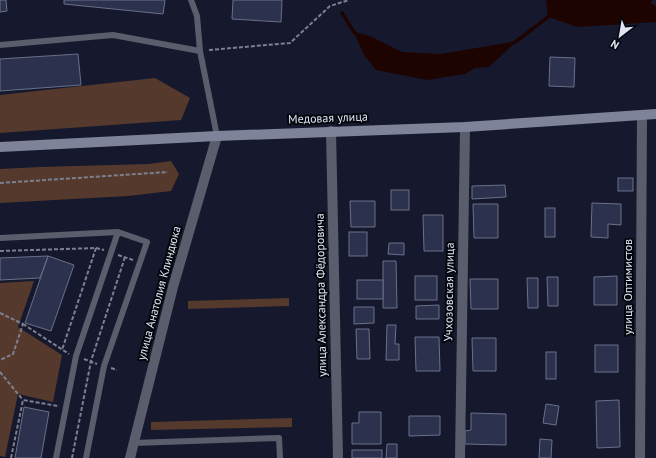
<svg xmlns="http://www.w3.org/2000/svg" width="656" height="458" font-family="'PT Sans',sans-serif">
  <rect width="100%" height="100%" fill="#16192d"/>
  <g fill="#54392c">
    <path d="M155,78L190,98L181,120L0,133V95Z"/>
    <path d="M171,161L179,174L171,191L128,196L0,203V169L40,167L148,164Z"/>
    <path d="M34,281L18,327L62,355L53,402L18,394L5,457L0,456V283Z"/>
    <path d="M289,298V306L188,309V301Z"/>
    <path d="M292,418V427L151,430V422Z"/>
  </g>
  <g fill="#1d0400">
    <path d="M546,0H652L651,3L656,6V22L578,27L548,17Z"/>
    <path d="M354,32L370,36L402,52L441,54L517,41L489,67L475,68L465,74L427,80L376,70L364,55Z"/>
  </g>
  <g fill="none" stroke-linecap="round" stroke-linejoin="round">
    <g stroke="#1d0400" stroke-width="3.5">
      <path d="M342,13L354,32L357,35"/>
      <path d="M514,43L548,17"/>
    </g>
  </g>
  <g fill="#2c324e" stroke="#6a7088">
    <path d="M0,0H6L7,11L0,12Z"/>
    <path d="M64,0H165L163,14L64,4Z"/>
    <path d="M233,0H282L281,22L232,19Z"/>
    <path d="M78,54L81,85L0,91V59Z"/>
    <path d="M550,57L575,58L574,87L549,86Z"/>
    <rect x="618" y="178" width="15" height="13"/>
    <path d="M505,185L506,197L472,199V186Z"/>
    <rect x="391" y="190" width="18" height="20"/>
    <path d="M350,201H375V227H351Z"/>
    <path d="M592,203L621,204V225L608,224V238L591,237Z"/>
    <path d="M473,204H498V238H474Z"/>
    <rect x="545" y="208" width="10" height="29"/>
    <path d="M423,215H443V251H424Z"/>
    <rect x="349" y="232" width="18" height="24"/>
    <path d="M389,243H404V255L388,254Z"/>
    <path d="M48,256L74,265L51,331L25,323Z"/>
    <path d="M48,256L40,278L0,280V258Z"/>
    <path d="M383,261H396L397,308H383Z"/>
    <rect x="415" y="276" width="22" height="24"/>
    <path d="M617,276V305H594V277Z"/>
    <path d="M547,277H558V306H548Z"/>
    <path d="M527,278H538V308H528Z"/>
    <path d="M470,279H498V309H471Z"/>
    <rect x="357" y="280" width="26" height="19"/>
    <path d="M439,305V319H416V306Z"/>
    <path d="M354,307H374V323L354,324Z"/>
    <path d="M387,325H396L395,344H399V360H386Z"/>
    <path d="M356,329H369L370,359H357Z"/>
    <path d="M415,337H439L440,371H416Z"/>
    <path d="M472,338H496V371H473Z"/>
    <rect x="595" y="345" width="23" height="27"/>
    <rect x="546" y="352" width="10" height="27"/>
    <path d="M619,400L620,447L597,448L596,401Z"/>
    <path d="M546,404L559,406L556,425L543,423Z"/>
    <path d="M24,407L49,412L41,458H15Z"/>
    <path d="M359,412H381V444H352V423H359Z"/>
    <path d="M471,413L506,414V445L465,444V431L471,430Z"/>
    <path d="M409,416H440V435L409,436Z"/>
    <path d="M540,439L552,440L551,458H539Z"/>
    <path d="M387,444H397V458H386Z"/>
    <rect x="352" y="450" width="30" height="8"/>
  </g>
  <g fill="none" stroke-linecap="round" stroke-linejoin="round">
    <g stroke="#7d8091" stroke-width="2" stroke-dasharray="4 2" stroke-linecap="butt">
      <path d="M209,50L290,43L330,6L349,0"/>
      <path d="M0,183L168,172"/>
      <path d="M96,248L104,250"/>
      <path d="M0,251L96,248L62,350"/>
      <path d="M118,255L133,260"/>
      <path d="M0,313L23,324L13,354L0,360"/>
      <path d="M23,324L69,354"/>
      <path d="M84,359L97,364"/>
      <path d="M111,368L117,370"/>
      <path d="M0,372L23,400"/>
      <path d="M11,458L23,400L58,406"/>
      <path d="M72,458L91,361L125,257"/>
    </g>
    <g stroke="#5a5d6b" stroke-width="6">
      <path d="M191,0L197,16L200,51L217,136"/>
      <path d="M0,45L113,35L200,51"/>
      <path d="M0,238L118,232L147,242L104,366L86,458"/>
      <path d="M134,443L279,438L280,458"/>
      <path d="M56,458L76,356L118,232"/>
    </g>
    <g stroke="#5a5d6b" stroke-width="10">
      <path d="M331,131L338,458"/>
      <path d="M130,458L173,287L217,136"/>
      <path d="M460,458L465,127"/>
      <path d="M640,458L642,115"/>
    </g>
    <path stroke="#7e839a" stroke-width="10" d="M0,147L217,136L465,127L656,114"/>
  </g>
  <g text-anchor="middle" stroke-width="4" stroke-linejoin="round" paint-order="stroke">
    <g font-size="12" fill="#e1e4f2" stroke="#04060d">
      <text transform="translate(328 118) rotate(-2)" y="4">Медовая улица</text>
      <text transform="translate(628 287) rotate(-90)" y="4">улица Оптимистов</text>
      <text transform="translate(449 292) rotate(-89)" y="4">Учхозовская улица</text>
      <text transform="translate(159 293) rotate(-75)" y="4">улица Анатолия Клиндюка</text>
      <text transform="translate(321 295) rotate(-91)" y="4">улица Александра Фёдоровича</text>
    </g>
  </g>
  <g transform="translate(620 36) rotate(211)" stroke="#04060d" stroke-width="3" paint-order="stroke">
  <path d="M0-3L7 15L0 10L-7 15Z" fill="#e1e4f2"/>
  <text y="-6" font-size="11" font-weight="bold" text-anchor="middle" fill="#e1e4f2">N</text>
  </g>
</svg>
